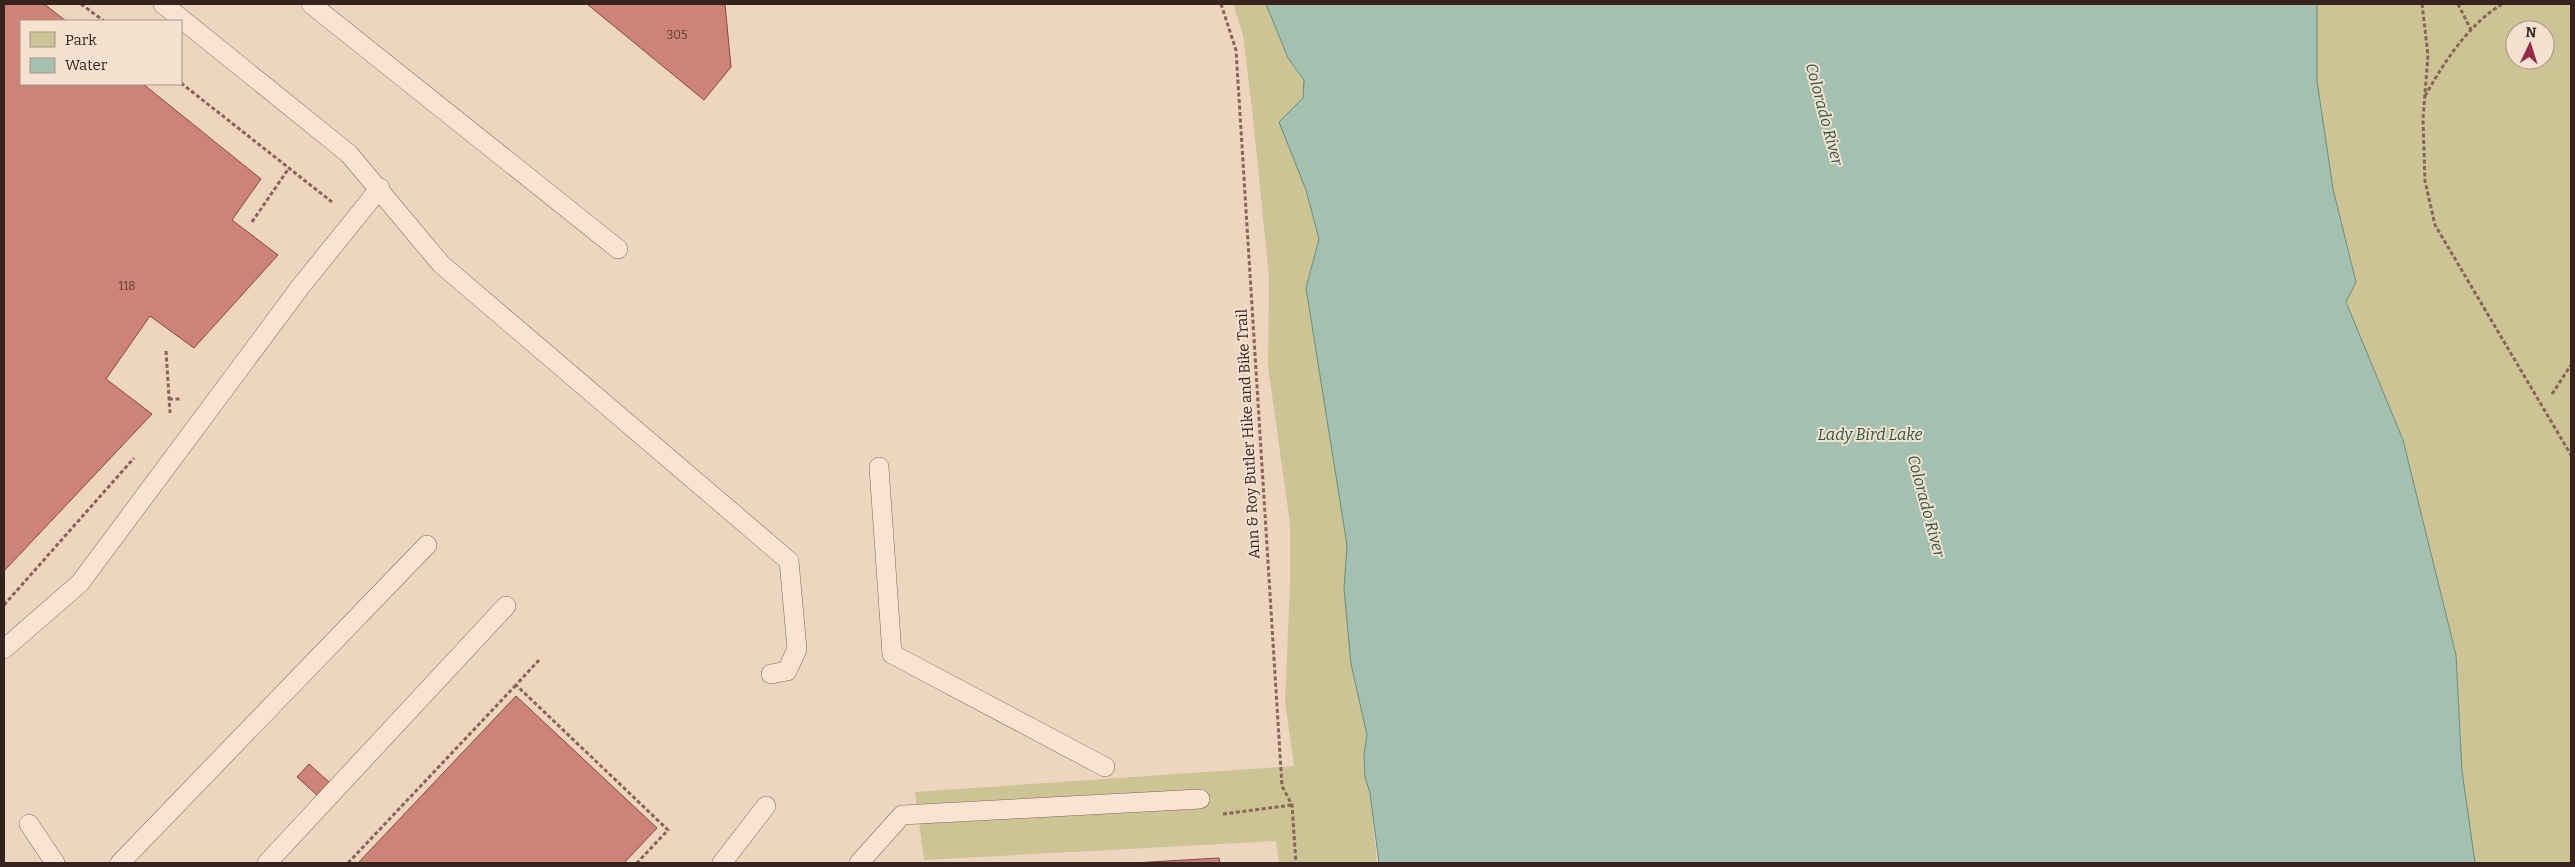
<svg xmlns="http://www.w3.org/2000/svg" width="2575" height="867" font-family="Bitter,serif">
  <rect width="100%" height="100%" fill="#eed5c0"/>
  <g fill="#ccc494" fill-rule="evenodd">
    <path d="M1233,4H1266L1288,58L1304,80L1306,190L1319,239L1306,288L1347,545L1344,589L1351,664L1367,735L1364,755L1365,777L1370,793L1377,863H1279L1276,841L924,860L915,792L1294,766L1285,701L1290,585V524L1268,366L1269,276L1252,109L1243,35Z"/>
    <path d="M2317,4H2571V863H2475L2462,771L2456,655L2403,440L2346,302L2356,281L2333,189L2317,81ZM2515,30H2545V60H2515Z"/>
  </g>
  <path fill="#a3c0b0" stroke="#6a8e7c" d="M1266,4H2317V81L2333,189L2356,282L2346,302L2403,440L2456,655L2462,771L2475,863H1379L1370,793L1365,777L1364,755L1367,735L1351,664L1344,589L1347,545L1306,288L1319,239L1306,190L1279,122L1303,98L1304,80L1288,58Z"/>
  <g fill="#cd8476" stroke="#87483e">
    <path d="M4,4H44L66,21H21V84H143L261,179L232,220L278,255L194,348L150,316L106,379L152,414L4,571Z"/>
    <path d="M587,4H725L731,67L704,100Z"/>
    <path d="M516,696L657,828L624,863H358Z"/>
    <path d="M309,764L329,782L317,795L297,777Z"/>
    <path d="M1219,858L1220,863H1133Z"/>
  </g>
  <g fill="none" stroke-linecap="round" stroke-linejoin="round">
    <g stroke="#876558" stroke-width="20">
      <g id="lane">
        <path d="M163,4L349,154L441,264L789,561L797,649L787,671L771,674"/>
        <path d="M311,4L618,249"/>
        <path d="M879,467L892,654L1105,767"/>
        <path d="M4,649L80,583L301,286L380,188"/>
        <path d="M29,824L55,863"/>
        <path d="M120,863L427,545"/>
        <path d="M267,863L506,606"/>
        <path d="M722,863L766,806"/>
        <path d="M859,863L902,815L1200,799"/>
      </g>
    </g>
    <g stroke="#876558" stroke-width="3" stroke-dasharray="4 2.5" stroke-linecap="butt">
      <path d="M81,4L104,21"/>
      <path d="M1221,4L1236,50L1282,786L1292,805L1296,863"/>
      <path d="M2422,4L2428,55L2423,119L2425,181L2435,225L2571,455"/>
      <path d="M2458,4L2471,30"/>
      <path d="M181,83L332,202"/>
      <path d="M2425,96C2445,61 2467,26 2502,4"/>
      <path d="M252,222L289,168"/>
      <path d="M166,351L170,413"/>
      <path d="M2552,394L2571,365"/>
      <path d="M169,399H181"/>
      <path d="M4,605L134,458"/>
      <path d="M539,660L516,685L668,830L637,863"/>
      <path d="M1223,814L1292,805"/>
      <path d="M348,863L516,685"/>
    </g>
    <use href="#lane" stroke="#f9e4d3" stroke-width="19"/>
  </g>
  <g text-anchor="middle" stroke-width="4" stroke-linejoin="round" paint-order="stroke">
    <g font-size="12" fill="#5c3b33">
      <text x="677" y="39">305</text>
      <text x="127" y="290">118</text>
    </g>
    <g font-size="15" fill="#37231d" stroke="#f5e1d0">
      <text transform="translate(1248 434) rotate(-93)" y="5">Ann &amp; Roy Butler Hike and Bike Trail</text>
    </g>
    <g font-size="16" font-style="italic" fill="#2c5749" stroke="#f5e1d0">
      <text transform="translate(1825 114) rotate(75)" y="6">Colorado River</text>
      <text x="1870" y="440">Lady Bird Lake</text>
      <text transform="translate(1927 506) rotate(75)" y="6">Colorado River</text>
    </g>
  </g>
  <rect width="2575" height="867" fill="none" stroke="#37231d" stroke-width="10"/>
  <rect x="20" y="20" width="162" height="65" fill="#f5e1d0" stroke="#a99588"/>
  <rect x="30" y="32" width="25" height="15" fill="#ccc494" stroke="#a99588"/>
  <text x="65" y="45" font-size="15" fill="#37231d">Park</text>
  <rect x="30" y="58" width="25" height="15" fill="#a3c0b0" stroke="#a99588"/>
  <text x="65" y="70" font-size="15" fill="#37231d">Water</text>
  <g transform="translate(2530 45) rotate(4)"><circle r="24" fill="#f5e1d0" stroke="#a99588"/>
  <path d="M0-4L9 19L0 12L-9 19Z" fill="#972845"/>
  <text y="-8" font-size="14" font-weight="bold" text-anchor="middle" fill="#37231d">N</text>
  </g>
</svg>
